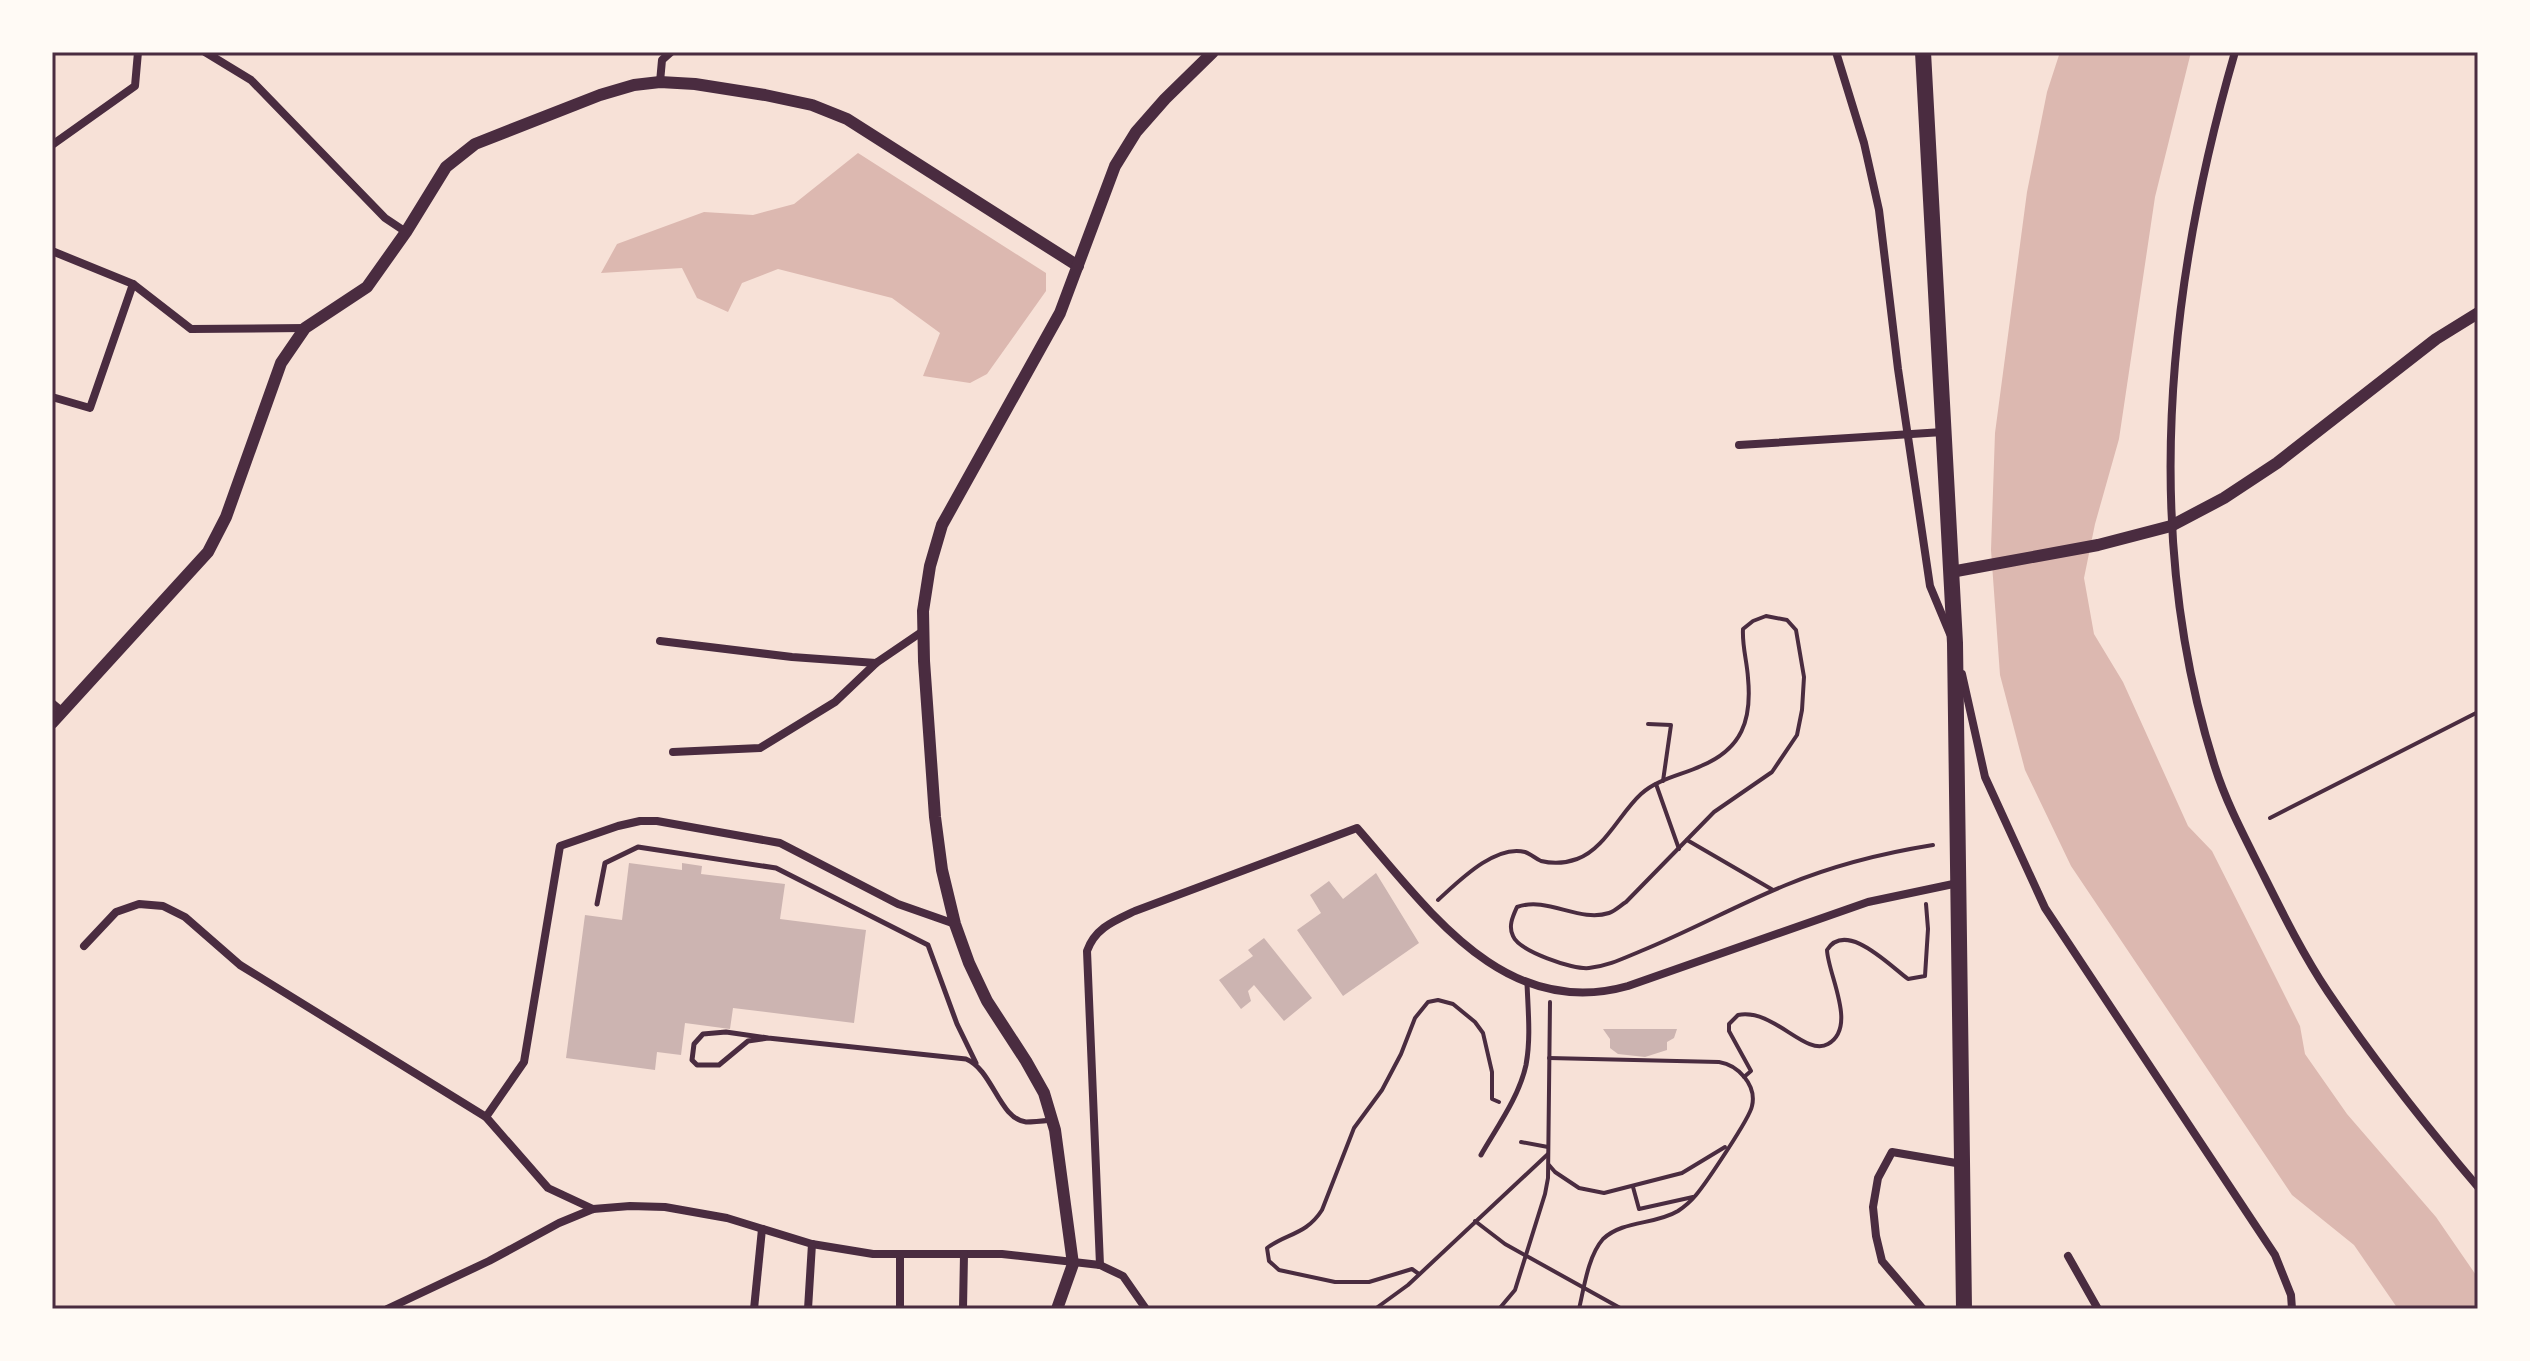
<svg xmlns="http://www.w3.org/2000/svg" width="2530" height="1361" font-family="Georgia,serif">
  <rect width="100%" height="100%" fill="#f7e1d7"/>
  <g fill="#dcb8b0">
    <path d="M2060,52H2191L2155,197L2119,439L2095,524L2084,578L2094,634L2123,682L2188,826L2212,851L2273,972L2300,1026L2305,1054L2347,1114L2436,1217L2478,1278V1309H2398L2354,1245L2292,1195L2071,866L2025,770L2000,675L1991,550L1995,433L2027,192L2047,92Z"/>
    <path d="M858,153L1046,273V291L987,374L970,383L923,376L940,333L892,298L778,269L742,283L728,312L697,298L682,268L601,273L617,244L704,212L753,215L794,204Z"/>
  </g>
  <g fill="#ccb4b1">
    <path d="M629,863L682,870V863L702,866L701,874L785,884L780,919L866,930L854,1023L733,1008L730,1029L685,1023L681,1055L657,1052L655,1070L566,1058L585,915L622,920Z"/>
    <path d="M1376,873L1419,943L1343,996L1297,930L1321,913L1310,895L1329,881L1343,899Z"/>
    <path d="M1264,938L1312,998L1284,1021L1254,985L1248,991L1251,1001L1241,1009L1219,980L1253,956L1248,950Z"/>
    <path d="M1603,1029H1677L1674,1038L1667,1042V1050L1645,1057L1618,1054L1610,1048V1039Z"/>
  </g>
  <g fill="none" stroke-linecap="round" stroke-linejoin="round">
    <g stroke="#4a2c40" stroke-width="4">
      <path d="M1648,724L1671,725L1663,781"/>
      <path d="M1656,784L1679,849"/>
      <path d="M2270,818L2478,712"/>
      <path d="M1687,840L1773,890"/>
      <path d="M1438,900C1458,882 1495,844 1525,852C1531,854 1536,859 1541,861C1553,864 1566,863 1577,859C1604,850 1620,813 1641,794C1657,779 1682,775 1701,766C1742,749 1752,720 1748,678C1747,661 1742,646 1743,629L1753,621L1766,616L1787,620L1796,630L1804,677L1802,710L1797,735L1772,772L1714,812L1626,902C1621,905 1615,911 1609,913C1579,923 1548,896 1517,907C1513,916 1508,926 1513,936C1519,951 1573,970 1589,968C1608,966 1624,958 1641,951C1690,931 1737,905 1786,885C1832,866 1883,853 1933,845"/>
      <path d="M1549,1058L1719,1062C1738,1065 1757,1085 1752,1106C1750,1118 1706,1183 1696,1195C1691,1201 1684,1207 1678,1211C1655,1225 1623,1220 1603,1239C1588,1256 1584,1288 1579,1309"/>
      <path d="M1744,1077L1751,1071L1729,1031V1024L1738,1015C1774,1008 1805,1057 1828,1044C1858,1027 1828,975 1827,950C1846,920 1889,965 1908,979L1925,976L1928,929L1926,904"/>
      <path d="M1521,1142L1548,1147"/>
      <path d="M1549,1165L1555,1172L1579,1188L1604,1193L1682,1173L1725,1147"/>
      <path d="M1633,1187L1639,1209L1693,1197"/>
      <path d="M1475,1221L1505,1244L1622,1309"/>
      <path d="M1419,1274L1412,1269L1369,1282H1335L1279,1270L1269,1261L1267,1248C1287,1233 1306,1235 1322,1210L1354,1128L1382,1090L1401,1054L1415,1018L1428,1002L1438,1000L1453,1004L1475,1022L1483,1033L1492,1072V1099L1499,1102"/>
      <path d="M1229,1309H1230"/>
      <path d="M1375,1309L1408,1285L1548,1154"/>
      <path d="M1499,1309L1515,1290L1545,1194L1548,1178L1550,1002"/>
    </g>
    <g stroke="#4a2c40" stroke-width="5">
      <path d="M597,904L605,863L638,847L776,868L928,945L957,1024L976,1063"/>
      <path d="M768,1038L726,1032L703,1034L694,1044L692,1060L697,1065H719L748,1041L768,1038L966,1059C993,1070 999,1119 1026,1122C1034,1122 1043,1121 1052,1120"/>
      <path d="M1481,1155C1497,1127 1519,1097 1526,1065C1531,1038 1528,1010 1527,983"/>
    </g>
    <g stroke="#4a2c40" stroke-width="8">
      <path d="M205,52L251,80L385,218L406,232"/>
      <path d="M1836,52L1864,143L1879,210L1898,369L1930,586L1950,634"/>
      <path d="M2235,52C2168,283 2141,534 2215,767C2226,802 2244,836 2260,868C2281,910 2302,953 2328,992C2374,1060 2425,1125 2478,1187"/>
      <path d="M660,82L662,60L671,52"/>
      <path d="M52,145L135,86L138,52"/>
      <path d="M52,251L133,284L191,329L305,328"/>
      <path d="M52,397L90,408L133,284"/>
      <path d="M1739,445L1943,432"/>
      <path d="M660,641L792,657L876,663L923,631"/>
      <path d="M1962,674L1985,777L2045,908L2275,1255L2291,1295L2292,1309"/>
      <path d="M52,703L63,712"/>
      <path d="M673,752L760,748L835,702L876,663"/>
      <path d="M84,946L116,912L139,904L163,906L185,917L240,965L486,1117L548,1188L593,1209"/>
      <path d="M486,1117L524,1062L560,846L618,826L640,821H657L780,843L898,904L955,924"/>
      <path d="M900,1254V1309"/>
      <path d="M2068,1256L2098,1309"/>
      <path d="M1100,1265L1087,951C1095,928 1114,921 1135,911L1357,828C1429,910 1504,1021 1628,986L1868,902L1958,883"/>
      <path d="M387,1309L489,1261L559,1223L593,1209L630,1206L665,1207L727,1218L812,1244L873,1254H1002L1100,1265L1123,1276L1146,1309"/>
      <path d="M754,1309L762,1229"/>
      <path d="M808,1309L812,1244"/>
      <path d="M963,1309L964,1254"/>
      <path d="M1923,1309L1882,1261L1876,1236L1873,1207L1878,1178L1892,1152L1962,1164"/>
    </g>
    <g stroke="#4a2c40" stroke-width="12">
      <path d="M1951,572L2098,545L2171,526L2224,498L2277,463L2436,339L2478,313"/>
      <path d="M52,723L208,552L226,517L281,363L305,328L367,287L406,232L446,167L475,144L600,95L634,85L660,82L695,84L765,95L812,105L847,119L1078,266"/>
      <path d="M1057,1309L1073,1264L1055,1130L1044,1093L1026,1061L987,1001L969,963L955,924L942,870L935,817L924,661L923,611L930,566L942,525L1060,313L1115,166L1136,132L1165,99L1213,52"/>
    </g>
    <path stroke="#4a2c40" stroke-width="16" d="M1923,52L1955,643L1964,1309"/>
  </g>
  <rect width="2530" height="1361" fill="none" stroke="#fffaf5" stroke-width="108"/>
  <rect x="54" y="54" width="2422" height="1253" fill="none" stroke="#4a2c40" stroke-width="3"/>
</svg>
